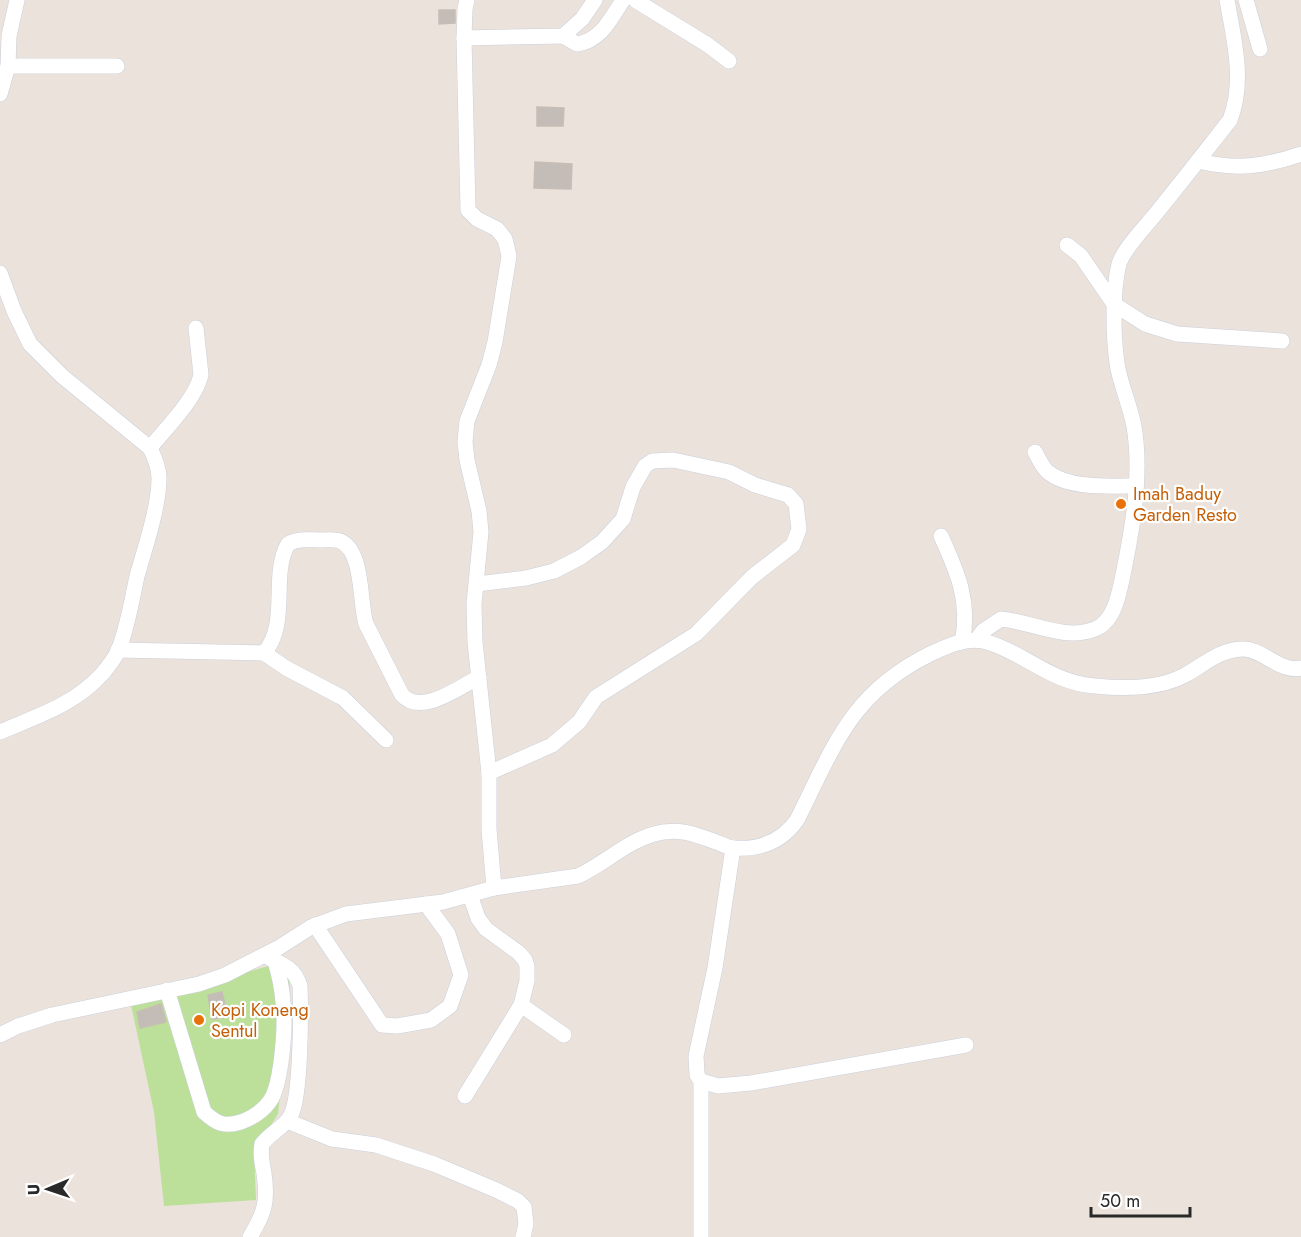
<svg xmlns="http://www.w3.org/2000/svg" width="1301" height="1237" font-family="Jost,sans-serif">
  <rect width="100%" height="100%" fill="#ebe2db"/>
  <path fill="#bce099" d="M272,965L289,973L290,1006L278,1114L254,1151L256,1200L164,1206L154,1112L131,1005Z"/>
  <g fill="#c4bdb7" stroke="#c6beb5" stroke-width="1.5">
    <path d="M439,10H455V23L439,24Z"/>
    <path d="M537,107L564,108L563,126H537Z"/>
    <path d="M535,162L572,164L571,189L534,188Z"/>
    <path d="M222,992L228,1017L212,1019L208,995Z"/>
    <path d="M161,1004L166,1022L140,1028L137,1012Z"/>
  </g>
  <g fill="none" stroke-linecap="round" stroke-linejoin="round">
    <g stroke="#cad0db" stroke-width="16">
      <g id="minor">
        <path d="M467,0L465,9L464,38L468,210L477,219L497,229L505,239L509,256L495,342L489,365L467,421L465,442L467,460L479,511L481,532L474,604L475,642L489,773V829L494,888"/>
        <path d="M635,0L708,45L729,61"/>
        <path d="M1246,0L1260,49"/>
        <path d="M563,36L577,44C601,41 611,18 623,0"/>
        <path d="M464,38L563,36L582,19L595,0"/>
        <path d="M8,66H117"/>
        <path d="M0,94L8,66L9,36L17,0"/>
        <path d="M1198,161C1237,170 1263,167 1301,154"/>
        <path d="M1067,245L1081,256L1114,304L1145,324L1177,334L1282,341"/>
        <path d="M0,273L14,311L30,344L62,376L150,448C155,458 159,467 159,478C159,507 145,548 137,576C132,600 127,630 118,651C114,660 108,667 102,674C74,705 37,716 0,732"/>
        <path d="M150,448C166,428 195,400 201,375L196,328"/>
        <path d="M1035,452C1039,459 1042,467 1048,472C1068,489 1111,486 1136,486"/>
        <path d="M941,536C957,571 971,603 962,642"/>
        <path d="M477,584L526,578L554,571L581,557L602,542L623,519L633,487L645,466L652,461L673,460L729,472L755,485L788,495L796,504L799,529L793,545L752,577L696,634L596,697L579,722L552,745L489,773"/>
        <path d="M976,640L983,631L1001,619C1033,622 1064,641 1095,629C1115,621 1119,593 1123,575C1133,526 1142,475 1134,426C1130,406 1122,388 1118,369C1113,341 1112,292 1119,264C1123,250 1143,229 1153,217C1179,185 1204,153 1230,120C1245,81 1234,40 1227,0"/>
        <path d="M118,650L264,653L286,668L343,698L386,740"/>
        <path d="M264,653C290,623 270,575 288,544C298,538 310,540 321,540C327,540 334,539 340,541C364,551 359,601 366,624L402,695C421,716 458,688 479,677"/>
        <path d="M733,848L715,968L696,1056L697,1075L701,1081L718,1086L751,1083L966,1045"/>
        <path d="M315,925L382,1025L397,1026L431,1020L450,1006L461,975L448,934L426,904"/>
        <path d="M167,990L204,1112C217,1124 224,1127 241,1122C252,1118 263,1111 270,1101C282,1084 286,1023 283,1002C282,988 279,974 275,961"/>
        <path d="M521,1005L564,1035"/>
        <path d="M0,1035L18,1026L52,1015L199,984L225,975L278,948L311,927L346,914L443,902L494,888L578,876C604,864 626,842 654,834C677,827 695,834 716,842C722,844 728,848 734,848C760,850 782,841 797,820C834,746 851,693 930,654C947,646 968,636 987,642C1025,653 1051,683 1095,686C1124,689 1159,689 1185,675C1204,665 1218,650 1242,649C1262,648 1280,673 1301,668"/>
        <path d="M465,1096L521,1005L527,981V966L525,960L519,953L486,929L478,918L470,895"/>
        <path d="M287,1121L332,1139L376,1145L434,1164L496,1190L518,1201L524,1207L526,1224L523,1237"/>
        <path d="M250,1237C265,1212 268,1202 264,1173C262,1163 260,1154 262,1144C270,1133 285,1127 291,1115C301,1096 301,1011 300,986C295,969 285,965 269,958"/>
        <path d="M701,1237V1081"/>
      </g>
    </g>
    <use href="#minor" stroke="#fff" stroke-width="15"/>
  </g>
  <g fill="#e8710a" stroke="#fff" stroke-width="2">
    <circle cx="1121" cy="504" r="6"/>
    <circle cx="199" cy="1020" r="6"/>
  </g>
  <g text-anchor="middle" stroke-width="4.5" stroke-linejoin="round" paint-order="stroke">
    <g font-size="18" fill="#c56008" stroke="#fff" text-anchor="start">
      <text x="1133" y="500">Imah Baduy<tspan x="1133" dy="21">Garden Resto</tspan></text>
      <text x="211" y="1016">Kopi Koneng<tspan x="211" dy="21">Sentul</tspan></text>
    </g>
  </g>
  <g transform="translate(48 1189) rotate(268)" stroke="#ffffff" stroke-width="4.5" paint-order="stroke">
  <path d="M0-4.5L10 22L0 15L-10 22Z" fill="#292929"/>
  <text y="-9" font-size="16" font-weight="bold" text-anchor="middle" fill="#292929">U</text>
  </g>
  <path d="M1091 1207v9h99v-9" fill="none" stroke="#292929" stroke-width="3"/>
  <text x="1100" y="1207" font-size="18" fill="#292929" stroke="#ffffff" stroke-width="4.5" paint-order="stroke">50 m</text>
</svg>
